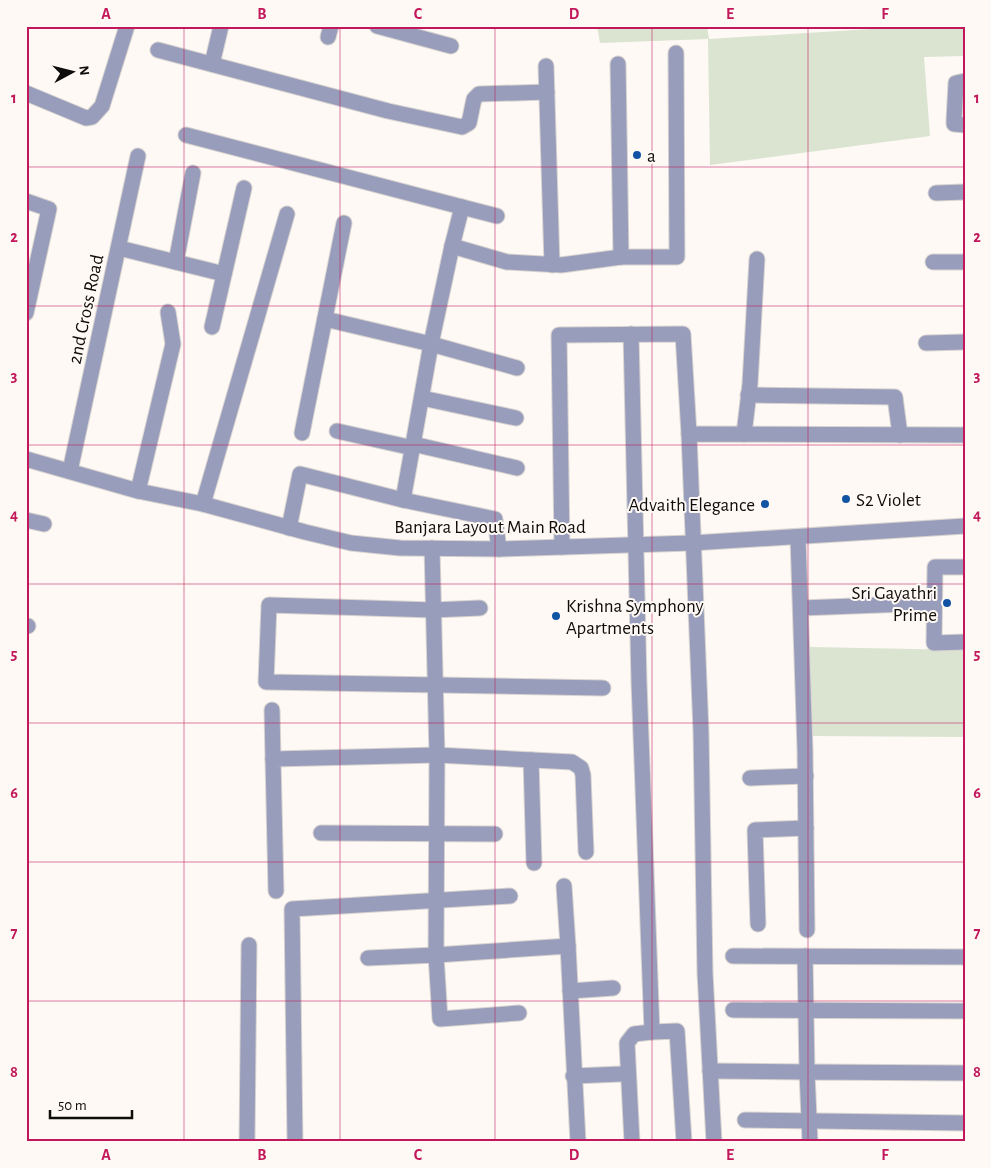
<svg xmlns="http://www.w3.org/2000/svg" width="991" height="1168" font-family="'Alegreya Sans',sans-serif">
  <rect width="100%" height="100%" fill="#fef9f5"/>
  <g fill="#dae4d0">
    <path d="M597,26H707L709,39L920,26H965V56L924,57L930,136L710,165L708,39L600,43Z"/>
    <path d="M810,647L965,650V737L812,736Z"/>
  </g>
  <g fill="none" stroke-linecap="round" stroke-linejoin="round">
    <g stroke="#d8d3d0" stroke-width="17">
      <g id="minor">
        <path d="M377,26L451,46"/>
        <path d="M328,37L331,26"/>
        <path d="M158,50L388,111L462,127L469,123L474,99L479,94L547,92"/>
        <path d="M212,64L221,26"/>
        <path d="M618,64L621,257"/>
        <path d="M546,66L552,265"/>
        <path d="M965,81L956,83L954,120V124L965,125"/>
        <path d="M26,93L86,118L92,117L102,106L127,26"/>
        <path d="M186,135L462,207L452,246"/>
        <path d="M936,193L965,192"/>
        <path d="M26,201L49,209L26,313"/>
        <path d="M462,207L497,216"/>
        <path d="M119,248L224,274"/>
        <path d="M176,262L193,173"/>
        <path d="M933,262H965"/>
        <path d="M325,319L431,344L403,500"/>
        <path d="M212,327L244,188"/>
        <path d="M631,334L639,682L652,1032L677,1031L684,1142"/>
        <path d="M926,343L965,342"/>
        <path d="M517,368L431,344L452,246L507,262L561,265L621,257H677L676,53"/>
        <path d="M748,395L895,397L900,435"/>
        <path d="M422,398L516,418"/>
        <path d="M337,431L413,448"/>
        <path d="M302,433L344,223"/>
        <path d="M744,434L750,384L757,259"/>
        <path d="M413,444L517,468"/>
        <path d="M26,459L138,491L203,504L305,532L351,543L400,548L499,549L692,543L965,526"/>
        <path d="M70,471L138,156"/>
        <path d="M138,491L173,344L168,312"/>
        <path d="M203,504L287,214"/>
        <path d="M26,520L44,524"/>
        <path d="M289,528L300,474L403,500L495,519L499,549"/>
        <path d="M798,538L805,750L807,930"/>
        <path d="M562,547L559,335L683,334L689,434"/>
        <path d="M432,548L437,755L436,955L568,946L578,1142"/>
        <path d="M965,567H935L934,643L965,642"/>
        <path d="M480,608L433,610L269,605L266,682L603,688"/>
        <path d="M801,608L934,603"/>
        <path d="M26,626H28"/>
        <path d="M272,710L273,759"/>
        <path d="M531,760L534,863"/>
        <path d="M750,778L806,776"/>
        <path d="M321,833L495,834"/>
        <path d="M564,886L568,946"/>
        <path d="M276,891L273,759L437,755L572,762L581,768L583,775L586,852"/>
        <path d="M758,924L755,830L806,828"/>
        <path d="M733,956L965,957"/>
        <path d="M368,958L436,955L440,1019L519,1013"/>
        <path d="M570,991L613,988"/>
        <path d="M733,1010L965,1011"/>
        <path d="M710,1071L807,1072L805,956"/>
        <path d="M573,1076L621,1074"/>
        <path d="M745,1120L965,1123"/>
        <path d="M247,1142L249,945"/>
        <path d="M295,1142L292,909L510,896"/>
        <path d="M632,1142L627,1043L634,1034L652,1032"/>
        <path d="M714,1142L705,973L701,732L689,434L965,435"/>
        <path d="M810,1142L807,1072L965,1073"/>
      </g>
    </g>
    <use href="#minor" stroke="#979dbb" stroke-width="15"/>
  </g>
  <path fill="none" stroke="#c2185b" stroke-width="1" stroke-opacity="0.55" d="M184,26V1142M340,26V1142M495,26V1142M652,26V1142M808,26V1142M26,167H965M26,306H965M26,445H965M26,584H965M26,723H965M26,862H965M26,1001H965"/>
  <g fill="#1154a4" stroke="#fef9f5" stroke-width="2">
    <circle cx="637" cy="155" r="5"/>
    <circle cx="846" cy="499" r="5"/>
    <circle cx="765" cy="504" r="5"/>
    <circle cx="947" cy="603" r="5"/>
    <circle cx="556" cy="616" r="5"/>
  </g>
  <g text-anchor="middle" stroke-width="4" stroke-linejoin="round" paint-order="stroke">
    <g font-size="19" fill="#0f0d0b" stroke="#fef9f5" text-anchor="start">
      <text x="647" y="162">a</text>
      <text x="856" y="506">S2 Violet</text>
      <text x="755" y="511" text-anchor="end">Advaith Elegance</text>
      <text x="937" y="599" text-anchor="end">Sri Gayathri<tspan x="937" dy="22">Prime</tspan></text>
      <text x="566" y="612">Krishna Symphony<tspan x="566" dy="22">Apartments</tspan></text>
    </g>
    <g font-size="19" fill="#0f0d0b" stroke="#fef9f5">
      <text transform="translate(85 309) rotate(-78)" y="7">2nd Cross Road</text>
      <text x="490" y="533">Banjara Layout Main Road</text>
    </g>
  </g>
  <rect width="991" height="1168" fill="none" stroke="#fef9f5" stroke-width="55"/>
  <g transform="translate(72 72) rotate(83)" stroke="#fef9f5" stroke-width="4" paint-order="stroke">
  <path d="M0-4L9 19L0 12L-9 19Z" fill="#0f0d0b"/>
  <text y="-8" font-size="14" font-weight="bold" text-anchor="middle" fill="#0f0d0b">N</text>
  </g>
  <path d="M50 1110v8h82v-8" fill="none" stroke="#0f0d0b" stroke-width="2.5"/>
  <text x="58" y="1110" font-size="15" fill="#0f0d0b" stroke="#fef9f5" stroke-width="4" paint-order="stroke">50 m</text>
  <rect x="28" y="28" width="936" height="1112" fill="none" stroke="#c2185b" stroke-width="2"/>
  <g font-size="16" text-anchor="middle" font-weight="bold" fill="#c2185b">
    <text x="106" y="19">A</text>
    <text x="262" y="19">B</text>
    <text x="418" y="19">C</text>
    <text x="574" y="19">D</text>
    <text x="730" y="19">E</text>
    <text x="885" y="19">F</text>
    <text x="14" y="103">1</text>
    <text x="977" y="103">1</text>
    <text x="14" y="242">2</text>
    <text x="977" y="242">2</text>
    <text x="14" y="381">3</text>
    <text x="977" y="381">3</text>
    <text x="14" y="520">4</text>
    <text x="977" y="520">4</text>
    <text x="14" y="659">5</text>
    <text x="977" y="659">5</text>
    <text x="14" y="798">6</text>
    <text x="977" y="798">6</text>
    <text x="14" y="938">7</text>
    <text x="977" y="938">7</text>
    <text x="14" y="1077">8</text>
    <text x="977" y="1077">8</text>
    <text x="106" y="1160">A</text>
    <text x="262" y="1160">B</text>
    <text x="418" y="1160">C</text>
    <text x="574" y="1160">D</text>
    <text x="730" y="1160">E</text>
    <text x="885" y="1160">F</text>
  </g>
</svg>
